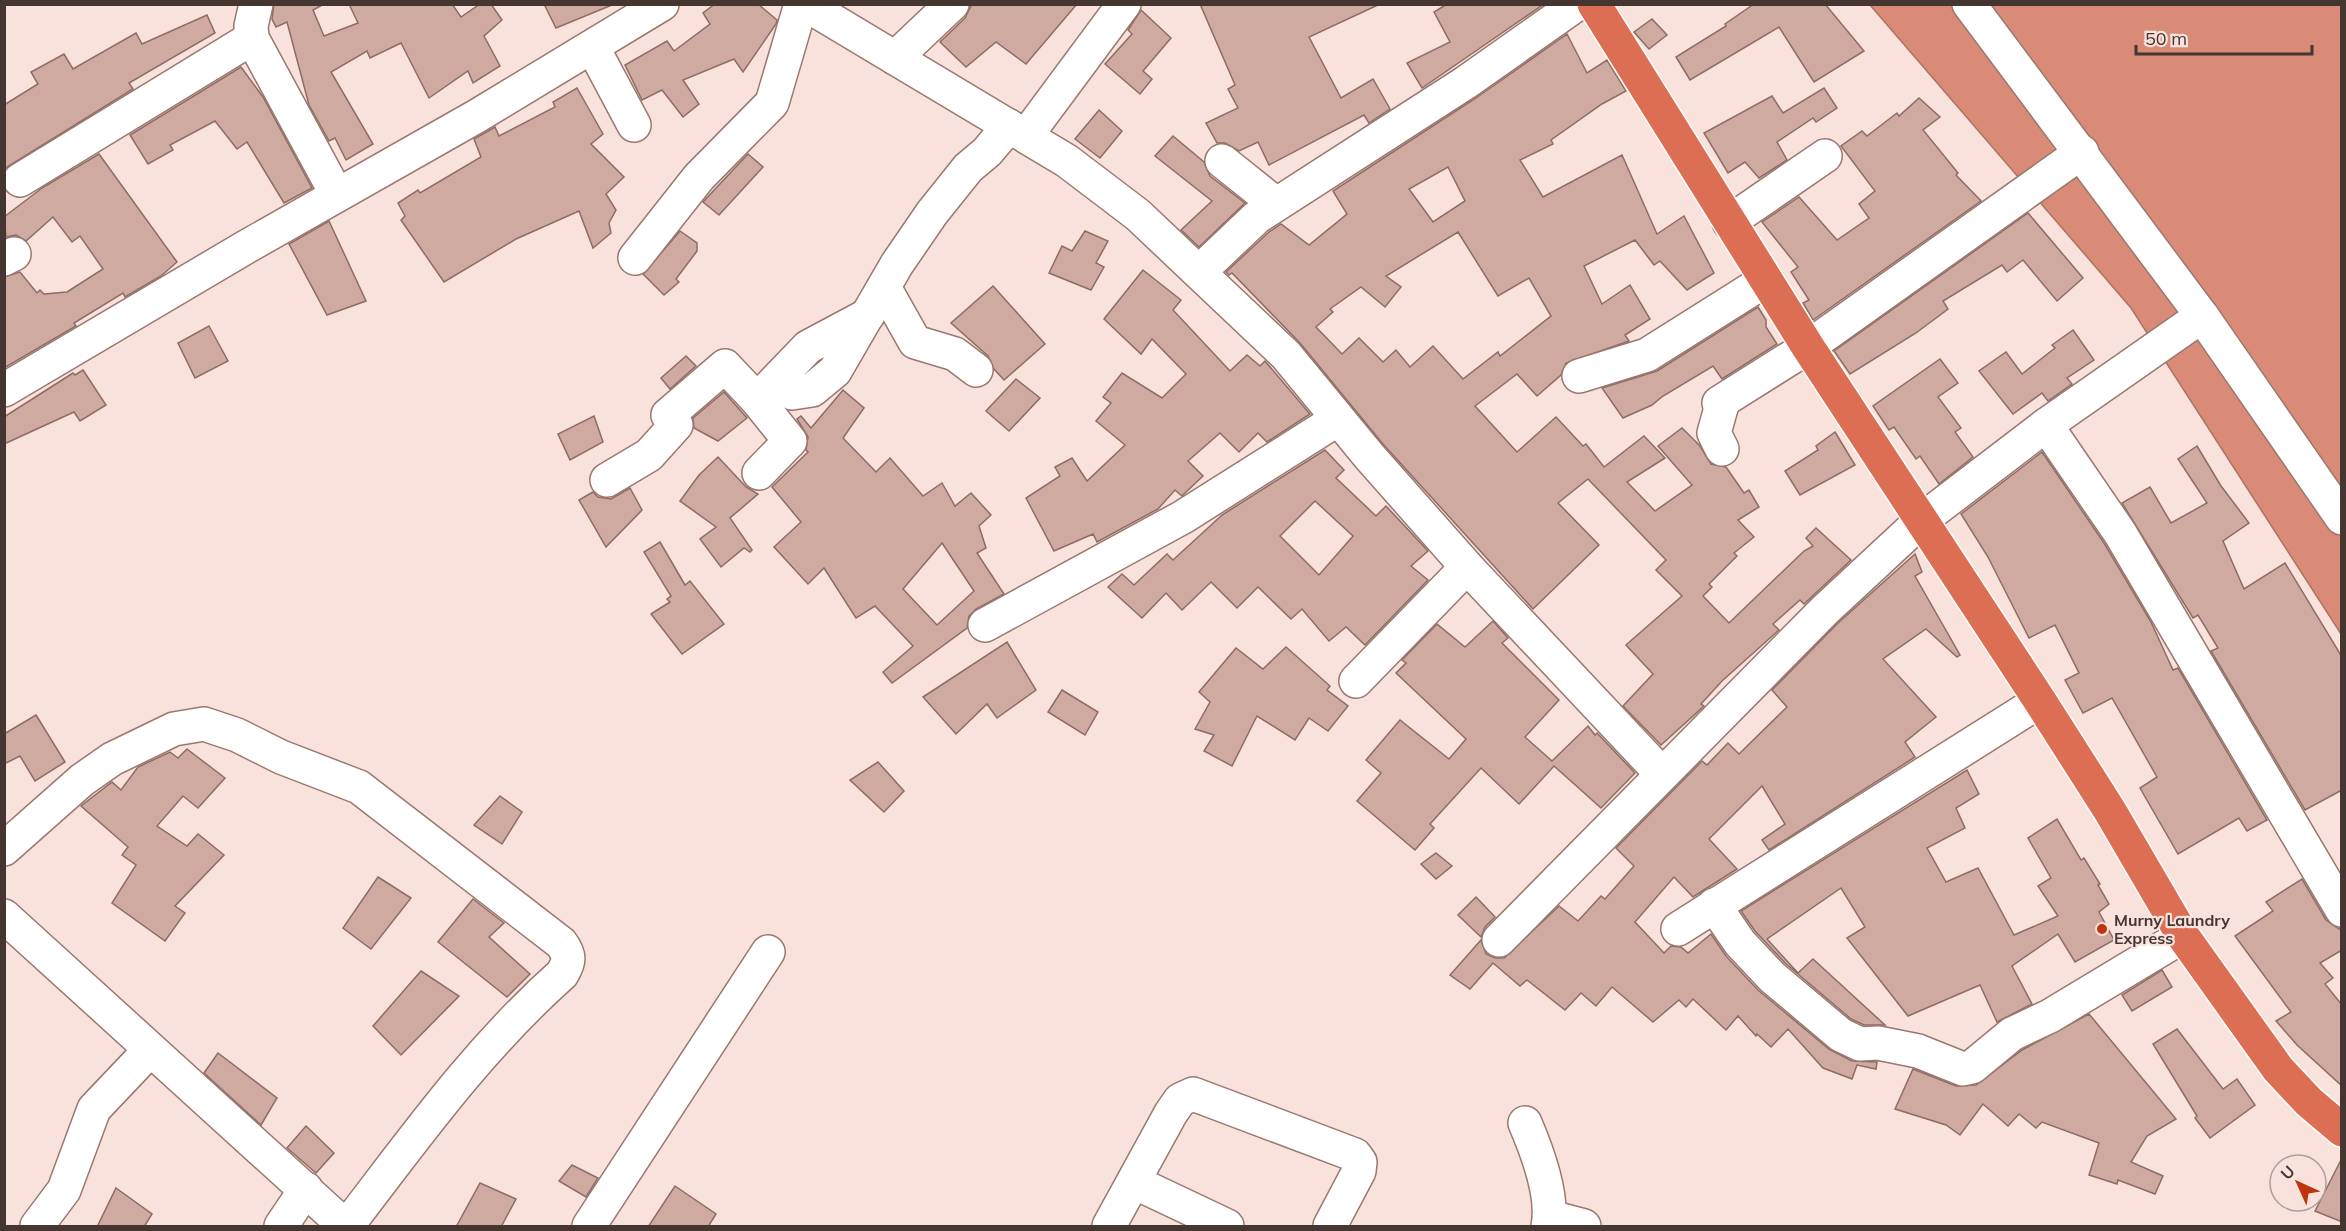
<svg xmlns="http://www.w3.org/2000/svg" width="2346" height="1231" font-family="Mulish,sans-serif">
  <rect width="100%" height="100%" fill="#f9e2dc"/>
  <path fill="#da8b77" stroke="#ad7262" stroke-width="1.5" d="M1870,5H2341V634L2131,308Z"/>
  <g fill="#ceaaa0" stroke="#8d6c63" stroke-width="1.5" fill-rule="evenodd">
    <path d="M274,4H324L313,10L324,36L358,23L349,4H452L461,17L480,4H491L502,20L484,36L500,66L473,83L468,71L429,98L401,43L370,58L367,51L331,72L373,144L346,160L335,138L329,141L309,105L287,22L276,27L272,19Z"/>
    <path d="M544,4H612V5L556,28Z"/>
    <path d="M715,4H758L777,20L776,24L743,72L734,59L683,80L699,104L683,117L662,90L642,100L625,65L667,41L674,51L710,24L703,13Z"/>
    <path d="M972,4H1077L1026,64L996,42L966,67L940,42L965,18Z"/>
    <path d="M1200,4H1380L1309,37L1341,98L1373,79L1390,109L1369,123L1364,115L1269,165L1258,142L1239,151L1225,143H1217L1206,123L1238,108L1228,89L1235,85Z"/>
    <path d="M1447,4H1544L1422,88L1407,63L1450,42L1434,12Z"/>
    <path d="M1754,4H1825L1864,51L1814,82L1779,27L1690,80L1676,57L1726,26L1725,24Z"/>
    <path d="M1141,10L1171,38L1143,71L1152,79L1140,94L1105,64L1132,34L1128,30Z"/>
    <path d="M207,15L215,33L129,83L133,89L4,169V105L38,84L31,72L64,54L73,69L136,33L142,44Z"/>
    <path d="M1652,19L1667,35L1649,49L1634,32Z"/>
    <path d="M1567,34L1587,73L1607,60L1626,91L1602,104L1551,140L1553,144L1520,160L1543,197L1622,155L1657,234L1684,216L1714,273L1687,290L1660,261L1654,265L1635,240L1584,266L1602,304L1630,285L1650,319L1625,335L1629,341L1566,363L1561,375L1537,396L1517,374L1475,406L1517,452L1556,417L1583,446L1586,444L1604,467L1644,436L1665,458L1627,482L1655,511L1692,485L1658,446L1682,428L1700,446L1711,464L1726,467L1744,493L1749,490L1759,507L1738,520L1754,537L1734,553L1737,556L1709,584L1712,587L1703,596L1729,623L1804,551L1813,546L1806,538L1816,528L1851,560L1804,604L1800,600L1773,624L1779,630L1722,681L1701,704L1704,706L1661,745L1623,706L1653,674L1626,645L1682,596L1656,570L1666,560L1588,479L1558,503L1599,545L1533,609L1383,444L1300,343L1232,273L1229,275L1226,272L1269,232L1281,224L1309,245L1347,214L1333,191L1476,98ZM1448,167L1465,201L1433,222L1409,189ZM1458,232L1498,296L1529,278L1551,316L1500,356L1498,352L1463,379L1433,346L1410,367L1396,350L1383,362L1359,338L1342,354L1316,327L1333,312L1330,309L1361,287L1385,307L1401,287L1386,276Z"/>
    <path d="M241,67L263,97L312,188L284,203L247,142L237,149L215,121L170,145L173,150L148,164L130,135Z"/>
    <path d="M577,88L603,134L591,144L624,177L606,194L616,210L609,223L611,233L593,248L579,211L516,239L444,282L401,220L405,216L398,203L418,190L420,193L481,157L474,139L495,127L499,136L555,107L553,102Z"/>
    <path d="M1824,88L1837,108L1816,122L1813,118L1777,142L1787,160L1759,178L1745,162L1728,173L1704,133L1772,96L1783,113Z"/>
    <path d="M1919,98L1940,117L1923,130L1958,173L1956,175L1981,201L1813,320L1803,303L1809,300L1791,272L1798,267L1762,222L1799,197L1837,240L1869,218L1859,204L1875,191L1841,146L1862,131L1867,136L1897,113L1899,116Z"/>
    <path d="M1099,110L1122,131L1100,158L1075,139Z"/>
    <path d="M1173,136L1204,162L1210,176L1245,203L1199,247L1181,230L1212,201L1155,156Z"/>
    <path d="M99,154L177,262L161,276L125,297L123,293L74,323L76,326L4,368V277L20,272L37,293L40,290L44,294L67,292L103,269L80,236L72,242L53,217L26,241L16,235L6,237L4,217L42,188Z"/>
    <path d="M748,154L763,167L719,215L703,202Z"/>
    <path d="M2028,213L2083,278L2057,301L2023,260L2007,272L2002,265L1943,301L1948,309L1916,333L1850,374L1834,351Z"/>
    <path d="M329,221L366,301L327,315L289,244Z"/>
    <path d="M680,231L697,243V251L676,279L679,282L664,295L643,274Z"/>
    <path d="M1085,231L1108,241L1096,263L1104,267L1091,290L1049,273L1062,246L1072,251Z"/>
    <path d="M1143,270L1181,300L1173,310L1230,371L1247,355L1260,366L1265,361L1310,414L1267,442L1258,433L1239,452L1220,433L1188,461L1203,476L1185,493L1182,496L1175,490L1158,509L1097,542L1093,534L1054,551L1026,498L1060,476L1055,467L1072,458L1087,481L1125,445L1096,421L1111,403L1103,397L1122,373L1162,398L1186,374L1152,339L1141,354L1104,319Z"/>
    <path d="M993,286L1045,344L1004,380L994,369L988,356L951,323Z"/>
    <path d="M1758,307L1766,320V327L1777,344L1722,379L1713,366L1663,396L1652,405L1623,418L1602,388L1657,371Z"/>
    <path d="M209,326L228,361L195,378L178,343Z"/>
    <path d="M2073,330L2094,360L2067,378L2072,384L2048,401L2042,393L2013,414L1979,371L2006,352L2022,374L2055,348L2052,345Z"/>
    <path d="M686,356L696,366L670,389L661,378Z"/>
    <path d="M1940,359L1958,383L1938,397L1961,428L1955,432L1973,457L1939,484L1920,456L1916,459L1894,427L1889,430L1873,406Z"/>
    <path d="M83,370L106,405L80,421L74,412L4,444V417L73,373L75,375Z"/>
    <path d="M1016,379L1040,398L1009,431L986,411Z"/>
    <path d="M843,390L864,408L843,438L876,472L890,458L923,496L942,483L955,506L971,493L991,515L979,526L986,548L977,553L1004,594L976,609L969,616L967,628L892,683L883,672L913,646L875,606L856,618L824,568L808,584L774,547L801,522L772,487L808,452L806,450L808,437L797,419L801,416L811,428ZM942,543L974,591L937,625L903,589Z"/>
    <path d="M724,392L747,418L718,441L694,428L693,418Z"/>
    <path d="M594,416L603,442L570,460L558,434Z"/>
    <path d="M1835,432L1855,465L1800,495L1785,471L1818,450L1816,446Z"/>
    <path d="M2197,446L2221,486L2249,523L2223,541L2244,589L2285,563L2342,657V790L2305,810L2211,651L2218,648L2198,615L2193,618L2122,503L2150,487L2171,523L2207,503L2178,459Z"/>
    <path d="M1325,450L1344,470L1336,478L1376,516L1386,506L1428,551L1411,566L1428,580L1365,645L1346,627L1329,641L1302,609L1291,619L1258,587L1237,608L1211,582L1182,610L1166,593L1142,618L1108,587L1122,574L1134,585L1167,554L1173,560L1222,515ZM1315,501L1353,536L1319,575L1280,536Z"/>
    <path d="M2042,452L2104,543L2151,622L2173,670L2178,668L2267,820L2247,831L2239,818L2178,854L2140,788L2157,777L2112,698L2083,713L2065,680L2079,673L2055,625L2029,638L1988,557L1961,514Z"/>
    <path d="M718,457L746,487L758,494L730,518L752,550L750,552L744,548L721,567L700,539L716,527L680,501L699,475Z"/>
    <path d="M630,488L642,510L606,547L579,500L593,492L598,497L611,499Z"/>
    <path d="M660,542L685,585L690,581L724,624L682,654L651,614L670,602L667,599L671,596L644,552Z"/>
    <path d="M1915,554L1922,572L1915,576L1960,655L1957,657L1926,629L1883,659L1936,717L1905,742L1915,757L1769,850L1762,840L1785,824L1762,786L1709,839L1737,869L1693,897L1674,877L1635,922L1664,953L1671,946L1681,947L1688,953L1711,934L1726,956L1758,990L1829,1049L1852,1061L1877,1062L1876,1069L1857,1065L1852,1079L1823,1068L1788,1029L1771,1047L1757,1034L1756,1036L1738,1016L1726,1030L1693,999L1686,1007L1679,1000L1653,1022L1612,987L1596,1006L1581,993L1565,1010L1527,980L1520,986L1493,963L1470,989L1450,975L1481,940L1486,954L1495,958H1504L1559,906L1578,921L1601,896L1605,899L1634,866L1616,848L1702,761L1707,765L1728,743L1739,754L1787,707L1772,690L1838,623Z"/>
    <path d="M1493,621L1508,638L1502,643L1559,700L1525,737L1552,761L1588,726L1595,735L1597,733L1635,773L1601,808L1554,766L1519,804L1481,768L1430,824L1434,828L1415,850L1357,801L1381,773L1366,760L1400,720L1449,759L1466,739L1396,673L1406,663L1402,660L1437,624L1465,647Z"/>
    <path d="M1007,642L1036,690L997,718L987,704L956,734L923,697Z"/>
    <path d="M1286,647L1330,686L1327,690L1348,706L1328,731L1309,718L1295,740L1257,716L1232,766L1204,751L1214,735L1195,729L1210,702L1199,692L1236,648L1263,669Z"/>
    <path d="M1062,690L1098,712L1085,735L1048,712Z"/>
    <path d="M36,715L65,762L35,781L20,756L4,764V734Z"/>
    <path d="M187,749L225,778L198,808L183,796L157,826L187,846L198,834L224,855L175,906L185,913L165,941L112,903L136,865L122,855L128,847L81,806L112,782L121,790L138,767L170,752L178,758Z"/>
    <path d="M878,762L904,791L884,812L850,780Z"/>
    <path d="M1967,770L1979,794L1956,808L1965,828L1927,848L1946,882L1978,868L2014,935L2058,916L2038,886L2051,878L2028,838L2057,819L2081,860L2084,858L2100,884L2098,885L2109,904L2099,912L2114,940L2075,962L2058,934L2012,966L2032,1004L1997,1022L1980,985L1908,1016L1847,938L1865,927L1841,888L1767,939L1798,973L1813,959L1885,1025H1864L1851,1019L1785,963L1755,931L1741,911Z"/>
    <path d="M500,796L522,812L502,844L474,825Z"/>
    <path d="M1436,853L1452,866L1436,879L1421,864Z"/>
    <path d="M378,877L411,898L371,949L343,928Z"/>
    <path d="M2302,879L2326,920L2342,931V950L2320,963L2333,978L2325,984L2342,1005V1086L2297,1045L2276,1021L2291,1012L2235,936L2273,911L2266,902Z"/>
    <path d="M1476,897L1495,917L1485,927L1481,937L1458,915Z"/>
    <path d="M473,899L504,923L489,937L530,974L507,997L438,942Z"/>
    <path d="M2162,970L2172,987L2132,1011L2122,995Z"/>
    <path d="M421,971L459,996L401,1055L373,1026Z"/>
    <path d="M2089,1014L2176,1119L2147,1136L2131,1162L2163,1176L2155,1194L2118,1180L2117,1184L2089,1175L2099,1143L2042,1122L2036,1128L2019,1114L2008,1126L1983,1104L1960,1135L1946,1125L1895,1109L1913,1069L1956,1086L1976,1085L2022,1050Z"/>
    <path d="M2177,1029L2223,1089L2237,1079L2255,1105L2210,1138L2195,1118L2197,1116L2153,1044Z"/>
    <path d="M218,1053L277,1098L261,1125L204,1073Z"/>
    <path d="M306,1126L334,1153L316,1173L287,1148Z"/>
    <path d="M2342,1158V1222L2315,1211Z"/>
    <path d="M572,1165L598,1178L586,1197L559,1181Z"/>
    <path d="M480,1183L516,1199L501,1227H456Z"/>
    <path d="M675,1186L716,1214L708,1227H648Z"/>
    <path d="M116,1188L152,1214L144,1227H97Z"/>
  </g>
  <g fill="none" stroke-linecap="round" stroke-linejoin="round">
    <g stroke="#9a786f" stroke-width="36">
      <g id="minor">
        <path d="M256,4L251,26L252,38L337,195"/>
        <path d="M805,4L1067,161L1138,215L1286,355L1369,456L1467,567L1661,773"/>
        <path d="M1969,4L2202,316L2342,518"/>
        <path d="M593,48L634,125"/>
        <path d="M895,58L952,4"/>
        <path d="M1026,136L1124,4"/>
        <path d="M1222,161L1276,204"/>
        <path d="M20,180L252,38"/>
        <path d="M1729,222L1825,156"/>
        <path d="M635,258L699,177L772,103L801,4"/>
        <path d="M4,259L14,254"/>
        <path d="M1199,272L1257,217L1465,83L1577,4"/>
        <path d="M884,287L915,342L955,354L976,370"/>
        <path d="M1579,376L1647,355L1766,280"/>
        <path d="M4,390L246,247L477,116L662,4"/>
        <path d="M792,393L812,390L835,371L897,264L932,213L968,168L987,152L1009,126"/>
        <path d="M757,400L790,441L759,473"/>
        <path d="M1719,403L1808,347L2082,152"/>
        <path d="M2046,425L2120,533L2342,910"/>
        <path d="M1722,449L1714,433L1723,401"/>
        <path d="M607,480L649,455L676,425L668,415L725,366L757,400L808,347L868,315"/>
        <path d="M985,625L1183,517L1338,419"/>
        <path d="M1356,681L1467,567"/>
        <path d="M4,849L82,780L112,759L174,729L204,724L237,735L281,757L359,787L561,943C570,955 570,961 562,974C477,1050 416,1136 347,1226"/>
        <path d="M1714,905L1740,943L1772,977L1841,1035L1860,1044L1878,1043L1918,1051L1963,1069L1972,1067L2012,1034L2050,1016L2183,936"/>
        <path d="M4,916L345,1226"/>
        <path d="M1678,929L2040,701"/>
        <path d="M1499,940L1825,610L1923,519L2046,425L2202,316"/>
        <path d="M1525,1123C1537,1151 1554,1196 1548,1226"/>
        <path d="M1134,1182L1227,1226"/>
        <path d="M1550,1217L1584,1226"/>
        <path d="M37,1226L64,1190L94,1109L150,1050"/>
        <path d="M281,1226L306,1189"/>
        <path d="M589,1226L768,952"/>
        <path d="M1109,1226L1171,1113L1180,1100L1193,1094L1355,1155L1360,1162L1359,1171L1330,1226"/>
      </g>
    </g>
    <g stroke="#fff" stroke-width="36">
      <path id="highway" d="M1594,4L1808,347L2040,701L2110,811L2183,936L2278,1069L2309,1102L2342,1130"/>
    </g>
    <use href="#minor" stroke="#fff" stroke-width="33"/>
    <use href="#highway" stroke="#dc6e53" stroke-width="33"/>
  </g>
  <circle fill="#be340c" stroke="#f9e2dc" stroke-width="2" cx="2102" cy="929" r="6"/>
  <g text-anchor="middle" stroke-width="4.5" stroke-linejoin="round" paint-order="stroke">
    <g font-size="16" font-weight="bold" fill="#453632" stroke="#f9e2dc" text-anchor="start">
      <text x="2114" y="926">Murny Laundry<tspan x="2114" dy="18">Express</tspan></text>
    </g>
  </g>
  <rect width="2346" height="1231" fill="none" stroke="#453632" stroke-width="12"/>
  <g transform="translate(2298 1183) rotate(315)"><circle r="28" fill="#f9e2dc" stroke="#b19d98" stroke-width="1.5"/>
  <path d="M0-4.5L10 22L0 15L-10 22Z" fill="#be340c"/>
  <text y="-9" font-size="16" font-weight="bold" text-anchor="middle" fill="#453632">U</text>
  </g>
  <path d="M2136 45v9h176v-9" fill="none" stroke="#453632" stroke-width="3"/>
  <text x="2145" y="45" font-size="18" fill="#453632" stroke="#f9e2dc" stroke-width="4.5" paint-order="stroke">50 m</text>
</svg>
